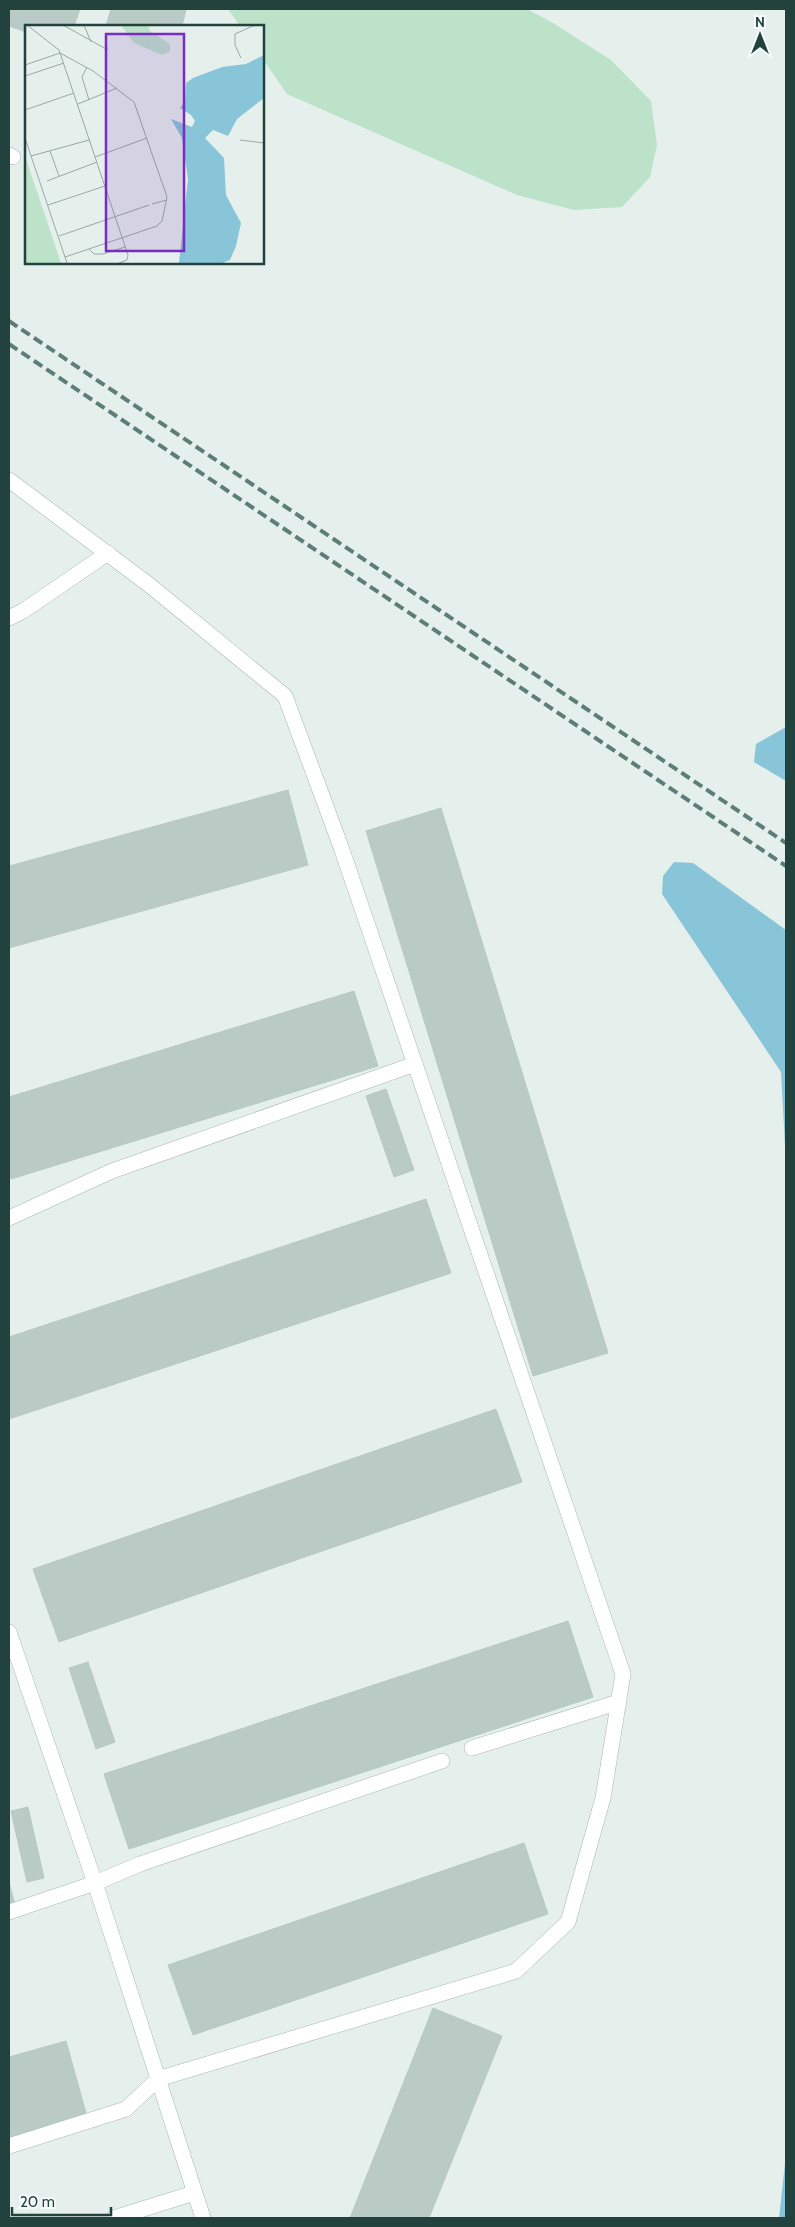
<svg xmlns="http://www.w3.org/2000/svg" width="795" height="2227" font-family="Cabin,sans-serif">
  <rect width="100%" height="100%" fill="#e5efeb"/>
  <path fill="#bce2c9" d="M228,9H527L553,23L611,60L651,101L657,145L650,177L622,207L574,210L517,195L287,94L263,59L262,26H240Z"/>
  <g fill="#89c5d8">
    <path d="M786,727V781L754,762L756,744Z"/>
    <path d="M674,862L693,863L786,930V1164L781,1072L662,894L663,876Z"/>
    <path d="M786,2154V2218H779Z"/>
  </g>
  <g fill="#bacac5" stroke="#b6cac3">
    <path d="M9,9H80L74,26H26V32L9,26Z"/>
    <path d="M111,9H186L182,26H106Z"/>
    <path d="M288,790L308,865L9,948V866Z"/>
    <path d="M441,808L608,1353L533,1376L366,831Z"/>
    <path d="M354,991L378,1066L11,1179L9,1174V1097Z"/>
    <path d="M386,1089L414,1170L394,1177L366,1096Z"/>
    <path d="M426,1199L451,1273L9,1419V1337Z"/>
    <path d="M496,1409L522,1482L59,1642L33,1569Z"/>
    <path d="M568,1621L593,1697L129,1849L104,1774Z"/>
    <path d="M88,1662L115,1742L96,1749L69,1668Z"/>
    <path d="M28,1807L44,1878L27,1882L11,1811Z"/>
    <path d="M524,1843L548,1914L193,2035L168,1965Z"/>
    <path d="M9,1882L15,1905L9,1907Z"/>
    <path d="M433,2008L502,2036L429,2218H350Z"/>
    <path d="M66,2041L87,2117L9,2138V2057Z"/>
  </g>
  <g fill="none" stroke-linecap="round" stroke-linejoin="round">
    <g stroke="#a7b8b3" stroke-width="16">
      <g id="minor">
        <path d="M9,155L13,157"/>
        <path d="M9,480L148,584L285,696L341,847L623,1674L603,1798L568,1922L516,1971L158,2079L126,2109L9,2146"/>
        <path d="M9,618L23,611L108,553"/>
        <path d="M9,1218L112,1171L415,1064"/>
        <path d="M9,1632L95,1883L203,2218"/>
        <path d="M472,1748L619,1702"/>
        <path d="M9,1912L95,1883L140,1864L442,1761"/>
        <path d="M114,2218L194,2193"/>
      </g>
    </g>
    <use href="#minor" stroke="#fff" stroke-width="15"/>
    <g stroke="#5d7e78" stroke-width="4" stroke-dasharray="10 5" stroke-linecap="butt">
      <path d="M9,321L786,843"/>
      <path d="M9,344L786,866"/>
    </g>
  </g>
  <g transform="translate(25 25)">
    <rect width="239" height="239" fill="#e5efeb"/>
    <path d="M96,0H123L125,6L145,19V26L137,30L109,18ZM0,131L36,238H0Z" fill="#bce2c9"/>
    <path d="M239,30V73L212,94L203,111L188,105L180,113L199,133L201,170L216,198L211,221L205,235L197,238H154L163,154L157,113L146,94L167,102L170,96L166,90L155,83L160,76L161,58L168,53L197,42L221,39Z" fill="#89c5d8"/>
    <path fill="none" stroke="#97aaa5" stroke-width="1" d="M2,0L34,25L103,230L102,235L94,238M38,0L83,25M59,0L66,17M216,33L210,20V9L230,0M0,40L35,28L68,46L109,77L142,172L137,196L132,201L40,232M62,42L57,52L64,75M0,51L39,38M53,79L92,63M0,85L49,68M0,113L42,238M215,115L239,118M25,126L34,151M6,131L64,115M70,132L122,113M22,156L72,137M127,179L142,175M23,180L80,161M34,211L124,180M64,224L69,229H78L100,222"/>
    <path fill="#7b2cbf" fill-opacity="0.15" stroke="#7b2cbf" stroke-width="2.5" d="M81,9H159V226H81Z"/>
    <rect width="239" height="239" fill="none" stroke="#22433d" stroke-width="2.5"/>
  </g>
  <rect width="795" height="2227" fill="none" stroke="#22433d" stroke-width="20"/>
  <g transform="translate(760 35)" stroke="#f6fbf9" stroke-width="4" paint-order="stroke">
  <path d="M0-4L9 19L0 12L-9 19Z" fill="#22433d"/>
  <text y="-8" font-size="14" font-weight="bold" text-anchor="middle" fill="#22433d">N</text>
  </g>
  <path d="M12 2207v8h99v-8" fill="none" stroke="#22433d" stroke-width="2.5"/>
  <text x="20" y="2207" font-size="15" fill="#22433d" stroke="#f6fbf9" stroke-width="4" paint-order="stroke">20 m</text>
</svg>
